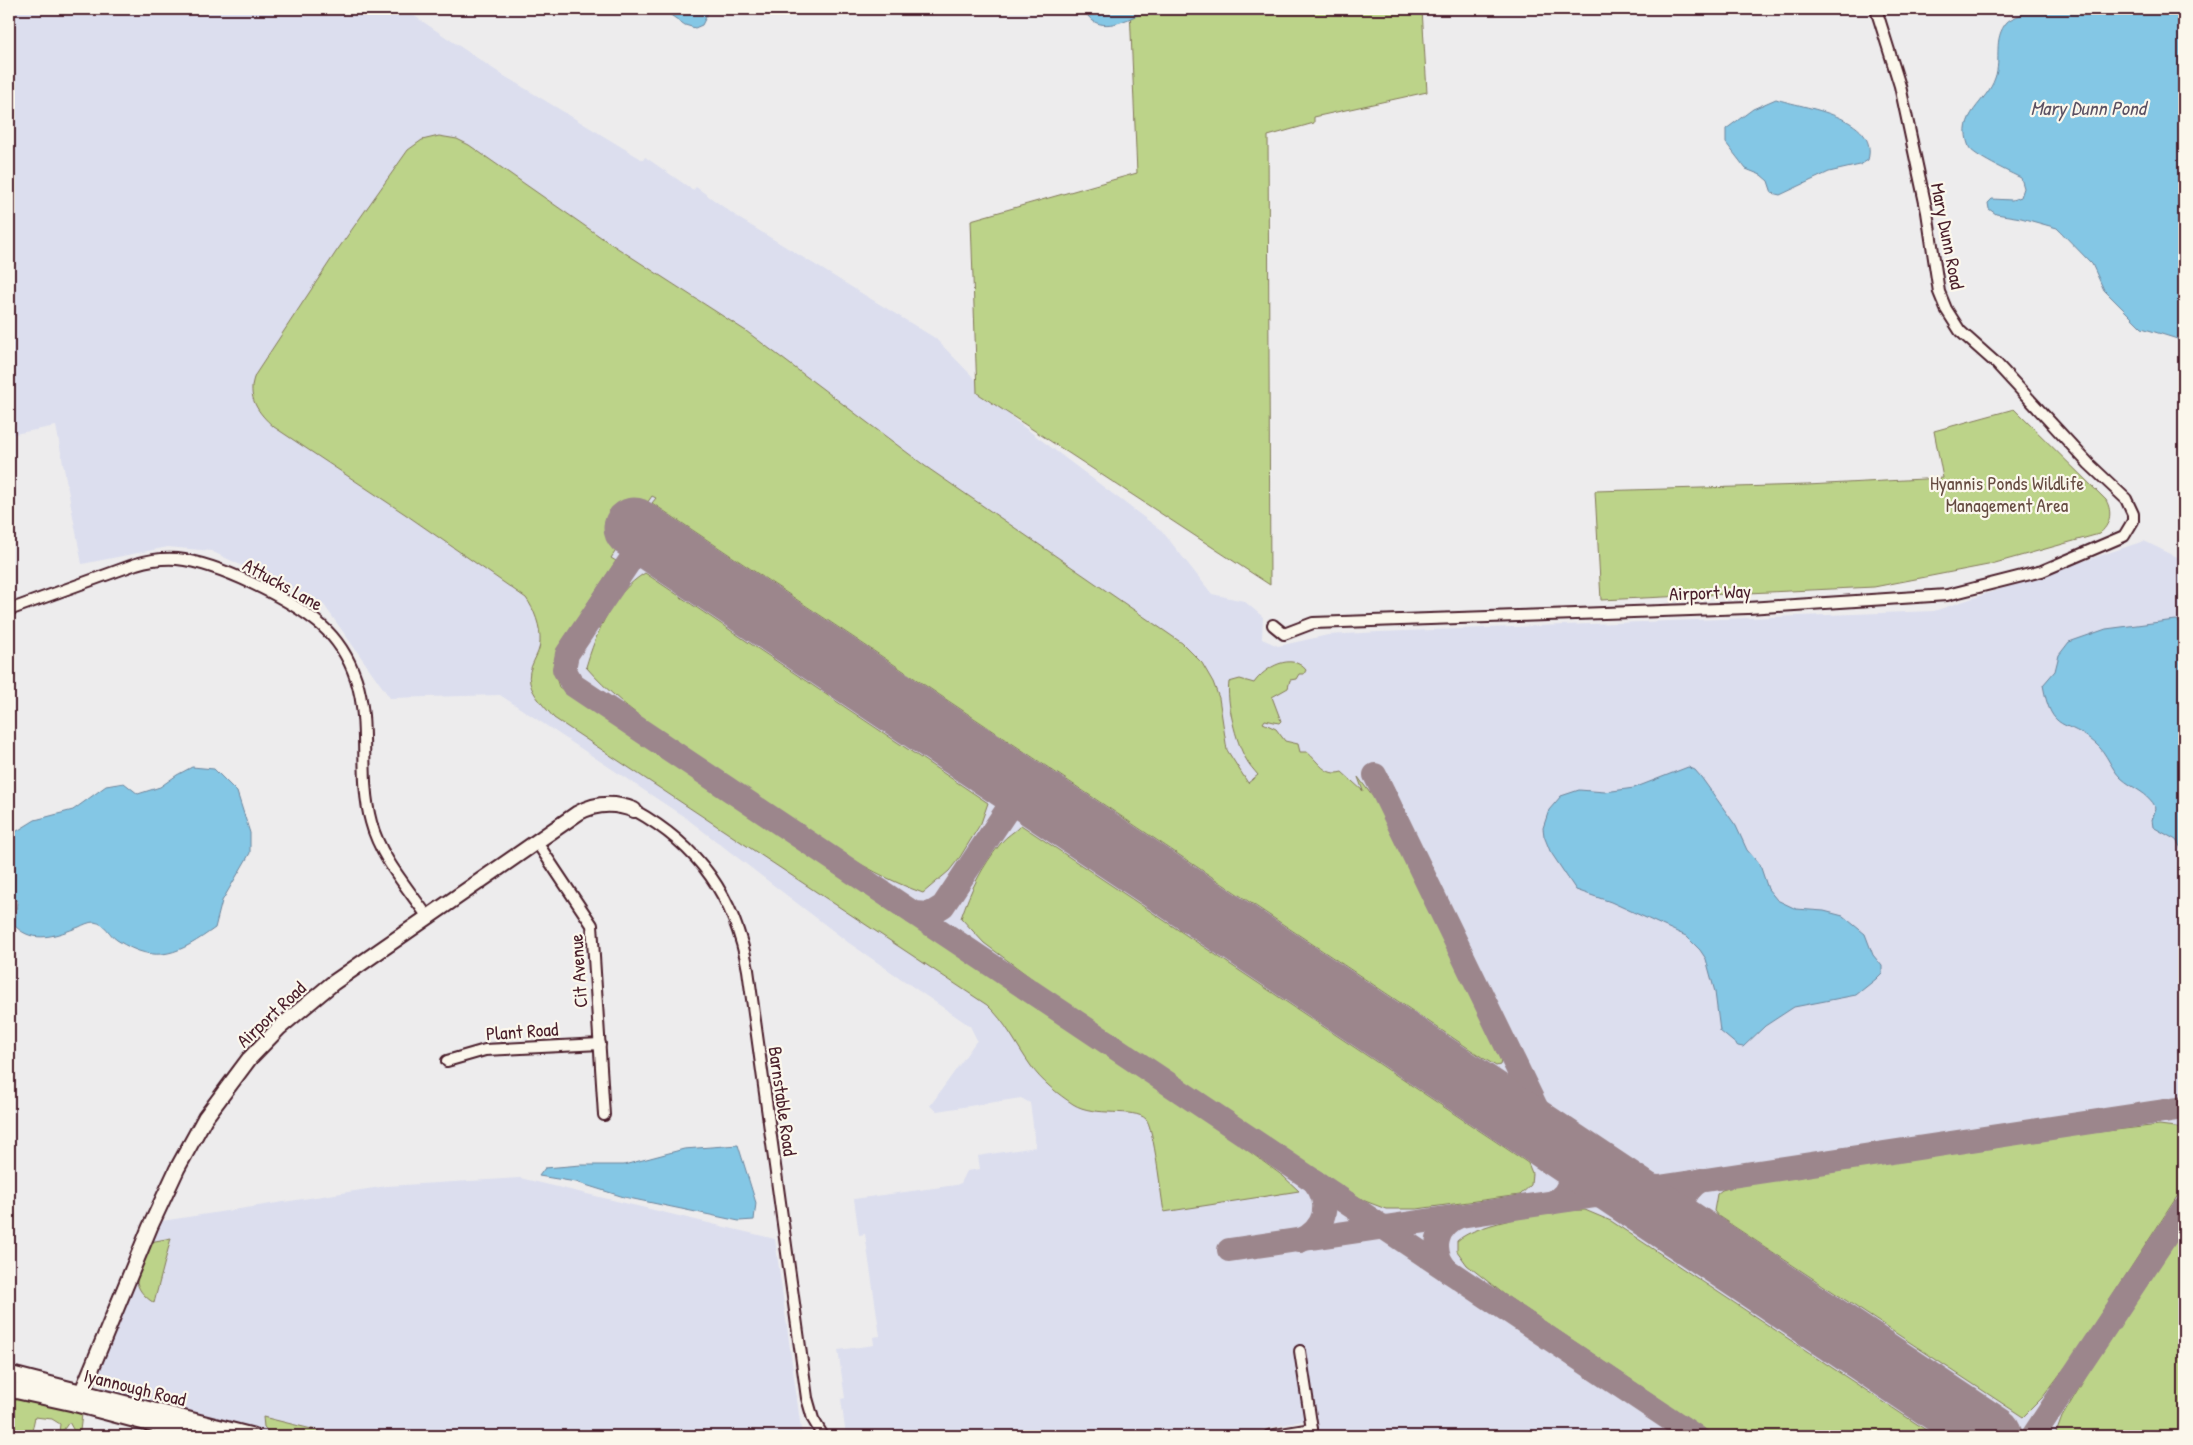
<svg xmlns="http://www.w3.org/2000/svg" width="2193" height="1445" font-family="'Patrick Hand',sans-serif">
  <rect width="100%" height="100%" fill="#edeced"/>
  <filter id="ink" filterUnits="userSpaceOnUse"><feTurbulence type="fractalNoise" baseFrequency=".02" numOctaves="2"/><feDisplacementMap in="SourceGraphic" scale="10" xChannelSelector="R" yChannelSelector="G"/><feConvolveMatrix kernelMatrix="1 2 1 2 8 2 1 2 1" color-interpolation-filters="sRGB"/></filter>
  <g filter="url(#ink)">
    <g fill="#dcdeee">
      <path d="M9,9H404L501,74L643,160L645,157L693,190L696,187L740,219L935,338L1016,421L1162,531L1212,594L1244,601L1263,617L1262,639L1278,646L1328,635L1378,632L1934,611L2144,541L2177,557L2184,566V1436H1320L1316,1418L1231,1436H846L841,1399L845,1398L838,1350L874,1345L873,1337L880,1336L865,1234L859,1235L854,1199L956,1185L961,1183L967,1171L980,1169L978,1156L1036,1147L1030,1103L1021,1098L937,1111L930,1106L977,1040L970,1026L849,943L686,818L500,695L390,698L324,605L211,551L168,547L82,564L56,426L9,435Z"/>
      <path d="M520,1178L775,1239L802,1436H279L102,1390L99,1369L162,1221L387,1186Z"/>
    </g>
    <g fill="#bcd389" stroke="#83795a">
      <path d="M1130,9H1422L1427,92L1314,117V123L1268,136L1270,585L977,393L971,220L1137,173Z"/>
      <path d="M439,136L457,139L469,145L605,240L746,331L925,466L1182,643L1202,663L1213,682L1219,698L1227,750L1248,783L1258,775C1254,770 1249,765 1246,759C1236,743 1226,701 1229,682L1240,679L1254,683C1265,667 1292,652 1306,670L1304,674H1299L1296,679L1290,680L1288,688L1272,697L1281,721L1279,723L1265,720L1263,723L1276,729L1285,741L1298,744L1300,752H1307C1319,762 1325,777 1342,772L1363,791L1358,777L1376,801L1492,1041L1501,1061L1500,1065L1496,1066L1483,1058L652,503L656,498L652,496L643,509L646,512L623,545L621,543L611,558L616,561L557,649L553,668L559,687L1228,1136L1283,1176L1299,1191L1164,1212C1161,1196 1154,1128 1146,1119C1134,1107 1095,1118 1073,1104C1058,1094 1041,1081 1031,1066C1016,1045 1006,1022 987,1005L554,718C546,708 533,696 530,683C526,667 540,656 540,642C541,627 534,609 526,598L405,514L274,427C258,413 246,397 255,375L336,252L408,150L422,140Z"/>
      <path d="M2014,409L2106,500C2113,513 2110,525 2099,534L1988,565L1874,587L1601,600L1595,491L1807,485L1943,478L1934,431Z"/>
      <path d="M645,573L988,803L981,823L960,857L949,871L923,893C858,870 800,825 743,786C689,750 629,716 586,667C596,633 613,592 645,573Z"/>
      <path d="M1021,825L1528,1163L1532,1173L1531,1185L1520,1195L1417,1209H1386L1365,1201L1315,1170L1050,992L984,943L961,918C971,889 981,868 1001,843C1006,836 1015,832 1021,825Z"/>
      <path d="M2159,1125L2184,1128V1186L2072,1358L2043,1397L2023,1417L1718,1216L1714,1211L1717,1194L1722,1190L1736,1186L2090,1133Z"/>
      <path d="M1585,1210L1611,1221L1935,1436H1715L1505,1295L1467,1265L1457,1251V1241C1477,1222 1557,1210 1585,1210Z"/>
      <path d="M2184,1229V1436H2055L2062,1417L2087,1375Z"/>
      <path d="M171,1238L154,1303C125,1284 139,1268 150,1242Z"/>
      <path d="M9,1396L82,1414L80,1431H74L69,1422L62,1432H59L60,1424L52,1419L35,1417L31,1436H9Z"/>
      <path d="M263,1417L340,1436H282L270,1433L264,1427Z"/>
    </g>
    <g fill="#84c7e5" stroke="#6d849b">
      <path d="M662,9H710L702,25L695,28L685,25Z"/>
      <path d="M1082,9H1151C1135,15 1110,32 1093,21C1089,18 1086,13 1082,9Z"/>
      <path d="M2029,9H2184V341L2142,328L2104,290L2092,264L2057,228L2021,218L1996,214L1989,209L1988,203L1992,199L2012,200L2021,197L2024,188L2021,178C2011,173 1972,155 1969,147C1956,114 1987,103 1995,78C2002,59 1992,39 2007,22C2011,18 2021,15 2027,12Z"/>
      <path d="M1776,99C1803,108 1880,116 1868,160L1860,165L1829,172L1780,195L1772,193L1768,181L1761,175L1746,169L1726,143V129L1753,109Z"/>
      <path d="M2175,620L2184,624V853L2176,840L2153,827L2152,820L2156,808C2148,792 2133,789 2121,778C2111,769 2107,753 2096,744C2066,717 2052,736 2043,685L2055,671L2059,655L2069,642L2106,629Z"/>
      <path d="M192,767L214,769L237,792L250,833V853L222,901L215,928C180,953 157,966 117,940C108,934 107,924 94,922C89,922 83,925 79,927C57,935 34,945 15,926L17,901L9,891V836L35,820L73,810L106,786L124,783L138,794L160,787L177,775Z"/>
      <path d="M1688,767L1695,770L1701,777L1736,826L1747,850L1760,865L1768,889L1777,900L1796,909L1824,911L1843,916L1865,934L1873,955L1882,966V973L1876,979L1856,995L1794,1007L1765,1026L1743,1047L1738,1046L1720,1031L1715,992L1706,959L1700,950L1686,936L1611,902L1576,890L1550,851L1544,836L1543,828L1549,810L1561,796L1579,790L1605,792L1634,788Z"/>
      <path d="M738,1145L756,1203L754,1220L739,1221L624,1197L576,1182L539,1176L545,1168L581,1165H624L684,1149Z"/>
    </g>
    <g fill="none" stroke-linecap="round" stroke-linejoin="round">
      <g stroke="#9c868c" stroke-width="24">
        <path d="M646,537L567,654L564,669L573,685L1695,1436"/>
        <path d="M1375,775L1553,1142"/>
        <path d="M1009,807C1021,797 1030,799 1044,802"/>
        <path d="M914,913L930,914L943,906L1009,807L1011,792L1001,773"/>
        <path d="M1606,1178L1631,1185L1659,1187L2184,1108"/>
        <path d="M1551,1203C1578,1192 1571,1166 1559,1146"/>
        <path d="M1690,1235C1679,1213 1678,1195 1701,1180"/>
        <path d="M1300,1241C1326,1228 1332,1204 1314,1181"/>
        <path d="M1229,1250L1596,1196L1619,1197L1649,1207"/>
        <path d="M1448,1271C1429,1251 1436,1226 1460,1216"/>
        <path d="M2033,1436L2184,1209"/>
      </g>
      <path stroke="#9c868c" stroke-width="61" d="M634,528L1992,1436"/>
      <g stroke="#4a1f2b" stroke-width="14">
        <g id="street">
          <path d="M9,610L136,564C149,560 163,558 177,559C218,563 289,598 321,625C337,639 349,658 356,679C371,725 358,775 371,822C380,857 407,887 427,916"/>
          <path d="M1273,625L1284,634L1313,623L1748,608L1947,595L2042,571L2124,536L2133,521V514L2126,499L2089,464L1997,364L1960,331L1946,309L1939,292L1927,212L1900,86L1876,9"/>
          <path d="M634,810C699,846 735,897 748,970L807,1398L813,1419L823,1436"/>
          <path d="M536,841L592,925L604,1115"/>
          <path d="M447,1061L485,1050L600,1044"/>
          <path d="M1300,1351L1313,1436"/>
          <path d="M1269,1436L1312,1429"/>
        </g>
      </g>
      <g stroke="#4a1f2b" stroke-width="18">
        <path id="secondary" d="M81,1394L150,1227L177,1169L205,1118L249,1059L280,1027L333,983L578,813C596,803 614,802 634,810"/>
      </g>
      <g stroke="#4a1f2b" stroke-width="19">
        <g id="primary">
          <path d="M9,1374L252,1436"/>
          <path d="M9,1389L73,1403L197,1436"/>
        </g>
      </g>
      <use href="#street" stroke="#fbf7ec" stroke-width="10"/>
      <use href="#secondary" stroke="#fbf7ec" stroke-width="14"/>
      <use href="#primary" stroke="#fbf7ec" stroke-width="15"/>
    </g>
  </g>
  <g text-anchor="middle" stroke-width="4.5" stroke-linejoin="round" paint-order="stroke">
    <g font-size="19" fill="#4a1f2b" stroke="#fbf7ec">
      <text transform="translate(1948 236) rotate(79)" y="7">Mary Dunn Road</text>
      <text transform="translate(283 584) rotate(29)" y="7">Attucks Lane</text>
      <text transform="translate(1710 592) rotate(-2)" y="7">Airport Way</text>
      <text transform="translate(578 971) rotate(-94)" y="7">Cit Avenue</text>
      <text transform="translate(271 1014) rotate(-43)" y="7">Airport Road</text>
      <text transform="translate(522 1031) rotate(-4)" y="7">Plant Road</text>
      <text transform="translate(783 1101) rotate(82)" y="7">Barnstable Road</text>
      <text transform="translate(135 1387) rotate(14)" y="7">Iyannough Road</text>
    </g>
    <g font-size="19" fill="#664c42" stroke="#fbf7ec">
      <text x="2007" y="490">Hyannis Ponds Wildlife<tspan x="2007" dy="22">Management Area</tspan></text>
    </g>
    <g font-size="20" font-style="italic" fill="#5b5163" stroke="#fbf7ec">
      <text x="2088" y="115">Mary Dunn Pond</text>
    </g>
  </g>
  <rect width="2193" height="1445" fill="none" stroke="#fbf7ec" stroke-width="30"/>
  <rect x="15" y="15" width="2163" height="1415" fill="none" stroke="#4a1f2b" stroke-width="2" filter="url(#ink)"/>
</svg>
